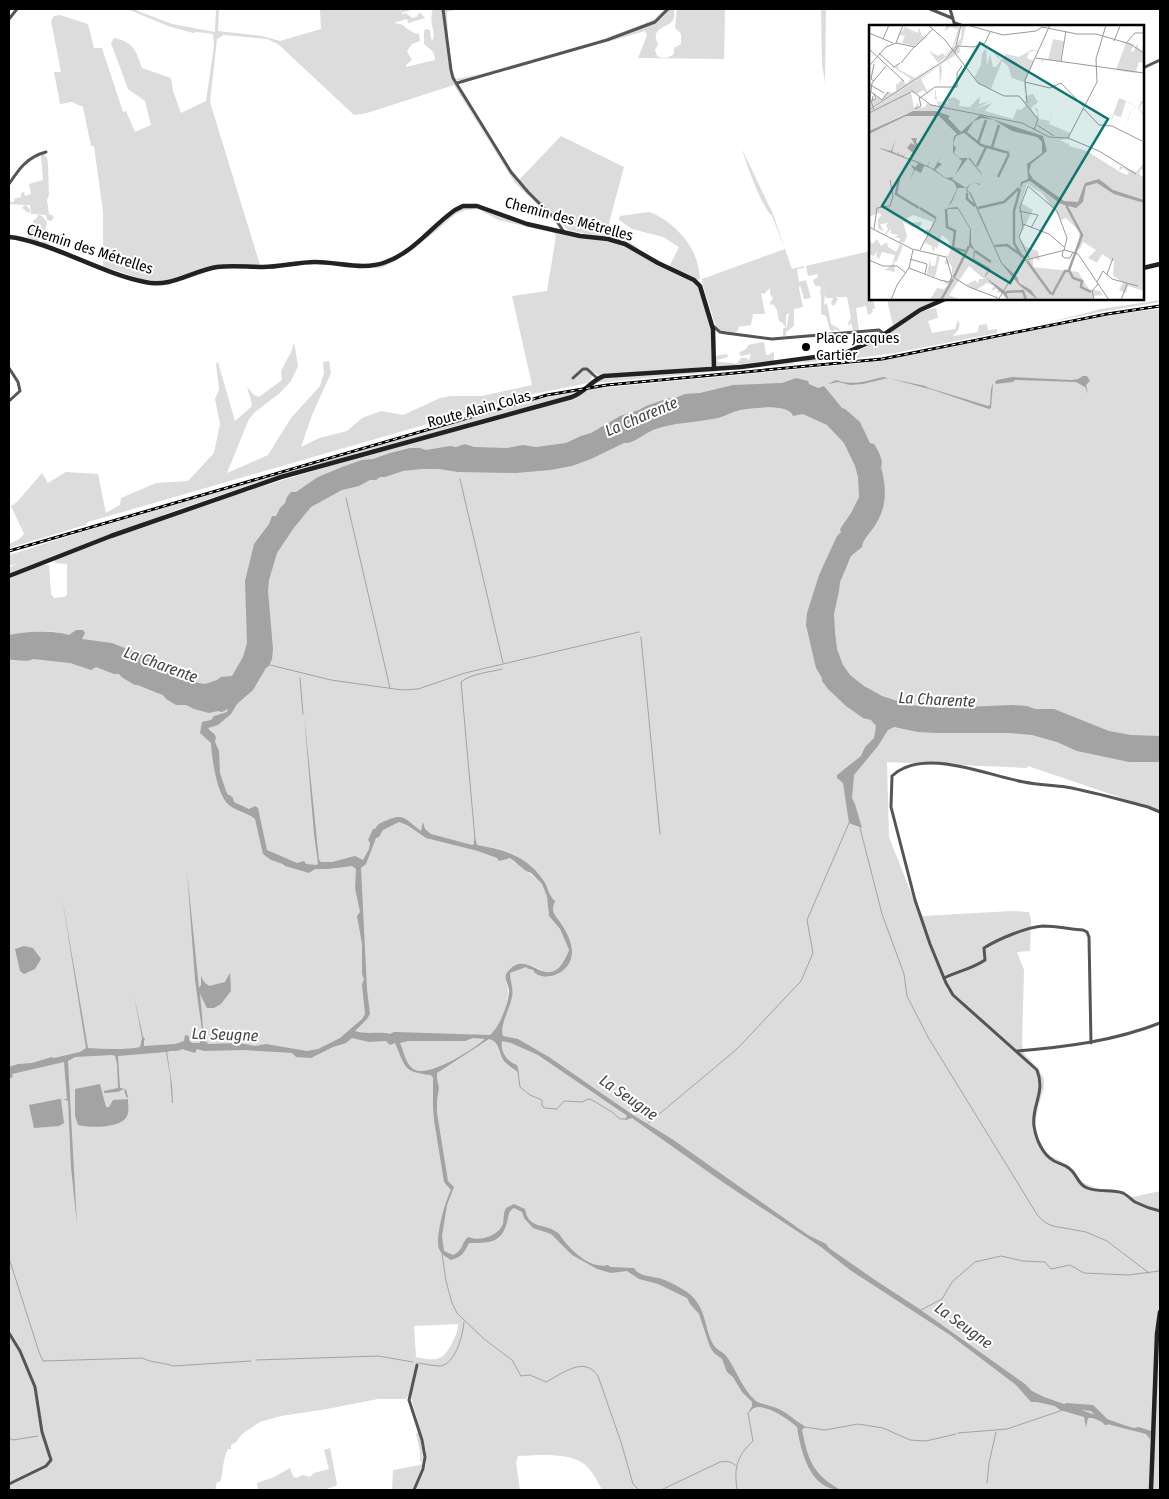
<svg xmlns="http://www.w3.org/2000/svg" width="1169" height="1499" font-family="'Fira Sans Condensed',sans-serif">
  <rect width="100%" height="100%" fill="#fff"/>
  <g fill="#dcdcdc" fill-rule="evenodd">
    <path d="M127,9H133L172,24L215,32L216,9H219L218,31L262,36L280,41L321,29L320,9H415L401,13L403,14L406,13L412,18L417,17L418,14L421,13L425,18L408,23L407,19L393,23C407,24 401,26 411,31C413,33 416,33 419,34L420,41L412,44L407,51L412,60L406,65V67L435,60C435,50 430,50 424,44V31L426,29L430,30L431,39L433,40C436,29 428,24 433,9H457L447,12C448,31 447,63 456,79L481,74L550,54L463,80H456L451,77L490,142L517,182L559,226L515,183L454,85L367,113L354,115L278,44L267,39L224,35L217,39L210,102L260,265L227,264L175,279L160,282L141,279L103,266V212L94,146H91L83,107L72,102L60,104L54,72H61L51,21L54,16L60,15L88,24L94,48H102L123,112L126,111L135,132L151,125L145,101L128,89L111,43L114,38C134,42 136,51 142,68L171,78L173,91L181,113L206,101L214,45L213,34L197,32L193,33L168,26Z"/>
    <path d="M665,9H666L656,22L664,16L669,9H674C674,12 675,15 674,18C670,29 649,26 658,44L655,50L657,56C663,59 669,58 674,54V48L681,44V34L675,28L677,9H725L724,59L638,58L647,35L645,31L604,43L644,27L599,41L653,20Z"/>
    <path d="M821,9H826L825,83L822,64Z"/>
    <path d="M561,136L624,167L606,234L627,240L640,250L626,243L568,230L518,181Z"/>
    <path d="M742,149L773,214L792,269L804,266V268L797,269L799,282L806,280L811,298L804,299L800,285L799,288L803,307L794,309V326L786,332V336H783V329L787,326L789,313L786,315V326H784L783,323L779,321L777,310L773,304L770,305V303L773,298L770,294V288L764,294L761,293L765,314H753L751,325L737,327H739L738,331C731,335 722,331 716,327L703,286L702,279L785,249L772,216C761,205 747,166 742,149Z"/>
    <path d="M43,154L47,158L48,164L49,195L47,200L49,214L52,215L54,218L51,221L47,220L46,215L31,214L30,205H26L30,210L29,213L22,208L25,205L9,204V202H14V199L21,197V193L24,192L25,196L31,194L29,184L43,180L41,155Z"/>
    <path d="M475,207L570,235L618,243L628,247L653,263L688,278L697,284L711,326L712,365L707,367L598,375L593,372L591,379L588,383L528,395L88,522L85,525L9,548V544L18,540L24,534L11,506L17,502L42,473L48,483L66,472L98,474L106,513L120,505L121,498L156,483L188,481L214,453L220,424L215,399L219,389L216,364L218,362L235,421L251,407L252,404L247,387L254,395L259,397L282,380L281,371L292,350L294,342L298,366L291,381L280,393L255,412L249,419L227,473L268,455L291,418L320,386L324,373L323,362L329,361L331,373L312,415L301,447L319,438L347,431L362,418L381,411L403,415L440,398L450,396H482L532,385L512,296L547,291L556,236L554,233L498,220L478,209L466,210L456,214L430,236L392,263L380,268H362L376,267L395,260L449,215L462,208Z"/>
    <path d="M649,212C667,218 688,237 695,256C698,263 699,272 700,279L698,280L669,267L679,247L663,237L632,229L619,220L620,216Z"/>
    <path d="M38,215L42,216L47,222L45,231L50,237L49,244L48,245L43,243L41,238L38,242L27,237L31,224H33V220L36,219Z"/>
    <path d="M870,251V299H875L873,300L875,308L872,309L873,312L868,315L866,306L856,308L859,330H853L851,323L849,326L848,323L851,318L847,297H836L838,299L834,306L831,304L833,298H826L821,273L825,294L824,305L827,303L831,324L841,330L837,331L836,329L833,331L830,330L826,316L821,314V295L820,293L821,288L820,286H815L813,280L818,277L817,274L808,276L806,266Z"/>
    <path d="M887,299H938L893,326Z"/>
    <path d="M1160,300V302L1106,311L1050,322L1101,309Z"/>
    <path d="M936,308L938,318L928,321L932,333L955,329L958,320C962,328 957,331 953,336L978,332L979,325L987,324L988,330L997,329V333L895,353L842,360L798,363C820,355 843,358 866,347C890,336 910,311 936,308Z"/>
    <path d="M1160,309V811L1028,766L1027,768L887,762L889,837L913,898L923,916L1012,911L1029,912L1031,920L1030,951L1017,952L1024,970L1022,1045L1025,1055L1038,1068L1044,1079V1087L1038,1108L1035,1127L1038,1138L1047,1154L1068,1165L1082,1182L1095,1188L1121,1192L1133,1197L1160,1191V1490H602C598,1482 592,1470 584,1464C570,1452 536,1455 518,1456L516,1462L520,1490H416L426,1466V1451L410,1394L406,1399H378L327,1409L281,1416L260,1422L242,1434L236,1442L231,1445V1449H228C222,1461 224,1470 220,1482H217L215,1490H9V1485L19,1480L17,1479L9,1483V657L39,653L80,659L115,668L201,703H231L57,632L40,631L9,635V579L41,565H49L51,594L54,598L64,597L67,595V564L55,563V560L102,542L103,539L112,538L140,527L129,528L9,574V568L17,563L9,566V555L85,531L520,403L582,390L574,395L273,477L165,514L145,525L217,502L218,499H224L231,495L250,491L252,488H257L375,452L472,427L474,424L478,425L539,408L542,406H546L574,398L590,389L863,363L1122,313ZM501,852L515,855L517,860C529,865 541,873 547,886C550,892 549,896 554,900C553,903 552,905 552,908C552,915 558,919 562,925C572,938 578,958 563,970C557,976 550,978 541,976C534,964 521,966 511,971L508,979L510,990L506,1008C506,1002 508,998 508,993C509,986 503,981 506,974C507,971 511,968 514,966C539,954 551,998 569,950L560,929L549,916L547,897L542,884L519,864L515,863L510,858L501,857ZM458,1324C458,1331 455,1337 452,1343C443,1362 435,1361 416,1357L414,1326Z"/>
    <path d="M762,342H764L766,355H768L773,352L774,353V361L757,367L792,363L796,364L596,383L602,379L614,377L717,367L715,364L714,356L727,354L728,357L717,360L718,362L734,363L736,364L741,358H746L749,360L751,354L741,356L739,353L747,348L748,345Z"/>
    <path d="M418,1432L419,1433C425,1460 424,1465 413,1490H392L393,1470L420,1465L422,1463L420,1460V1451L416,1434Z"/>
    <path d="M330,1448L337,1484L336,1486L323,1490H258L257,1483L274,1477L290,1468L293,1476L296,1478L303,1475L310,1477L314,1473L329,1469L324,1450Z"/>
  </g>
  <g fill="#a3a3a3" fill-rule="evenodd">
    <path d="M1083,376H1087L1090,381L1086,385L1088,394L1085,387L1076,382L1015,380L1013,382L996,384L995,382L997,380L1012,377L1071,380L1078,379Z"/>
    <path d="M883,377L925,386L929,388L988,406L990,405L991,389L993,383L991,408L989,409L933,390L888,378L863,384L850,385L838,382L828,384L836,380C852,386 867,381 883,377Z"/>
    <path d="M796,378L808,381L809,384L818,388L824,386L842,408L845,409L860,422L870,443L874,444C878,450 884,461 881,467C887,489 887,508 874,527C870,533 863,539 862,547L851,556L840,582L839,591L834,614L835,632L837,649L843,665L850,675L864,686L882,696L910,705L941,708L1012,705L1027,706L1035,709H1054L1109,731L1131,735L1160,736V762H1129L1077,751L1057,742L1032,735L1009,733H936L918,732L894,727L888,730L878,746L854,775L852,798L855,804L862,828L849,823L843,783L837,778V775L861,756L865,747L874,738L876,726L871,720L863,718L846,706L828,689L822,681V678L816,668L806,625L807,613L819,575L837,536L841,532L840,529L851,513L859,497L858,477L855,466L844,443L827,425L803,414L793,416C789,403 752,408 740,410C732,412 725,416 718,418C696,423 673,422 653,430C642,435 633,444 624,443L591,459L572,466L550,470L516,473L458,472L439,469H421L403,471L385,477H380L376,480H370L359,486L342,490L311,507L293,529L277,553L269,580L268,591L273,649L272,659L269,666L266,668L253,690L237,704L231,714L218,725L208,728C212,734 218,733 215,742L219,751L220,773L226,791L228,795H230L233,798L234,802L249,809L255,806L258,808L267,850L297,863L304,861L306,864L317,865L318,863L314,834L304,714L319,860L321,862H332L355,856L363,860L369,849L370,843L368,840L373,829H375C378,824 380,823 385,821C405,812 405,820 421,831L423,822L425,829L431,834L472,845L474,844V839L475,838L477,845C505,850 527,856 544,881C549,888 548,895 555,901C554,904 553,906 553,908C553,916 559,919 562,925C573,941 578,960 561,972C553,977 543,979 535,973C534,972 534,971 533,970C531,969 528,969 526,967L510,973C510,982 514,989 512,997C510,1008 499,1027 503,1036L518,1039L549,1057L633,1115L672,1139L808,1235L826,1244L829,1248L875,1280L918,1308L1025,1384L1032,1391L1044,1397L1124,1425L1134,1428L1139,1427L1151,1431L1150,1439L1146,1434L1107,1424L1093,1418H1088L1086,1428L1084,1417L1060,1410L1055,1406L1037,1402H1031L1016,1385L950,1335L850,1270L821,1247L724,1183L632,1118L625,1120L627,1116L626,1115L538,1055L511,1043L502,1041C500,1051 507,1062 517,1065L519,1073C514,1069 509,1066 505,1062C498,1054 501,1042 489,1039L437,1073V1078L439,1088L437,1100V1113L448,1181L454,1187L447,1205L442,1236L444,1251L453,1255C464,1250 461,1243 468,1237C480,1242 498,1236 503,1224C504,1219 503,1213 506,1208L514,1204L525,1209C529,1231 545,1222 558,1233C561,1235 562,1239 565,1242C575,1254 592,1269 608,1265L610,1267L634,1268C639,1277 653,1276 662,1279C670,1282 686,1290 692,1296C707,1312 704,1327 713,1344C717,1351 723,1351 727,1357C737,1371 742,1389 756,1401C758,1403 776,1407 781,1410C789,1414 795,1421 803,1425L805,1427L802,1430C808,1460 813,1475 841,1490C810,1490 801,1452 797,1427C790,1420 765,1403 754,1408C752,1409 750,1412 748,1413L752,1406V1402L742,1392L733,1377L727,1372L722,1359L714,1353L710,1347L699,1314L690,1304L687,1298L658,1284L639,1279L627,1271L611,1273L597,1269L572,1255L551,1234L533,1228L524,1218L522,1212L514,1208C509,1211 509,1213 508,1218C503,1243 491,1243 469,1243C464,1253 462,1257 451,1260C446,1257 442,1255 439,1249C435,1238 445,1201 451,1190L444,1182L434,1120L433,1107V1078L431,1075C403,1072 406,1068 395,1043L390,1045L386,1041L369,1042L352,1038L346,1043L333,1047L311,1058L296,1057L292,1053L277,1052L243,1050L204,1051L197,1049L195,1053L182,1049C177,1052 172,1050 167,1052L172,1085L173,1103H172L170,1075L166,1052L118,1056L120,1088L126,1089L128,1097L127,1098L124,1091L126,1090L124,1089L118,1092L104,1093V1091L118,1088L117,1064L115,1056L112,1055L75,1057L68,1061L77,1225L71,1167L68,1101L63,1099H67L64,1062L12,1074L13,1077L10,1078L9,1067L18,1064L32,1063L52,1057L54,1058L80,1052L86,1048L62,897L88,1048C100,1049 129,1050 140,1047L142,1038L134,996L143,1037L145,1039L144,1041V1046L175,1044L184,1041L185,1035L189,1036V1040L192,1043H200L202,1030L195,980L187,871L199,988L201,985V976L204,982L209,986L225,982L230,973L231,991L221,1004L214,1008H207L200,994L204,1038L208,1044L239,1043L255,1046L266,1044L307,1051L318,1049L340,1038L362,1019L365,1014L362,985L364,979L362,974V944L357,916L360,912L355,888L356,869L352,866L328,869H315L309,873L285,866L283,864L271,860L263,854L255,819C248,812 233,811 226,802C216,788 212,760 211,743L200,733L202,722L211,720L214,716L227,712L228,709L222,712L218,711L209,713L194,709L186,705H176L166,699L163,695C160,694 140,686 138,685H135C129,681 124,680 119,674H114L96,667L91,670L70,663L33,659C27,663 16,659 9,660V635C30,631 49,630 69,635L76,630H83L85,633L82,639L112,643L145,656L176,676L199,683L205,684L217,680L221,677L232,676L243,657L247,643L245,581L254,544L269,524L272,516H276L280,508L285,503L287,497L291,492H296L318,477L342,467L362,460L373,459L390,453L410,448H420L426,450L450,446L456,447L465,444L474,447L507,448L523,445L536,447L566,443L581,436L591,433L620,416L639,410L646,406L669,398H675L685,394L700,393L733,385L782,383ZM399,822L407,825L426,838L478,851L497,858L499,861L510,858L526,871L531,873L542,884L547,897L549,916L560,929L569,950C549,1001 531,945 508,971C502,978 508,983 509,990C509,1002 500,1027 490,1035L394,1032L390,1034C379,1031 366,1035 355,1031L367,1019L370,1014L367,989L361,868L366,864L376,838L379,837L383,830ZM473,1038L485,1039C474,1049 430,1077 415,1070C406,1066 404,1052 400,1043L408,1041H465Z"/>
    <path d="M24,946L33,948L41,959L35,969L24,974L20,971L15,949Z"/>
    <path d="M100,1084L106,1107H109L113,1100L128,1099C128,1106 130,1114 125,1119C117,1128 89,1128 78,1125L75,1116V1089Z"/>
    <path d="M59,1099H61L64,1123L59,1126L34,1128L29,1105Z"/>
  </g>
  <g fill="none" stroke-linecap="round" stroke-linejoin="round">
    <g stroke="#a3a3a3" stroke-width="1">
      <path d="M460,479L503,663"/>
      <path d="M346,498L390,688"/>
      <path d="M641,637L660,834"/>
      <path d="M270,665L331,680L402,690L418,689L465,673L503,664L639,632"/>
      <path d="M300,678L303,714"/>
      <path d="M860,828L882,914L904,974L907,996L928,1037L1038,1216L1046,1223L1053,1226L1086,1232L1107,1241L1149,1273"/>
      <path d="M475,839L461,682C470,674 490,672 502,669"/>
      <path d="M518,1072L520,1087L530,1095L542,1100V1105L544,1108L557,1109L564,1101L582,1102L588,1099L592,1100L612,1112L620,1119H626"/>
      <path d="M646,1125L737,1049L801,981L813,953L807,920L849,823"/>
      <path d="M442,1253L446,1281L452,1303L457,1313L484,1339L512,1360L521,1376L530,1375L546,1382C562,1374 584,1355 598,1376L621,1442L633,1484L639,1490"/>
      <path d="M9,1258L39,1352L43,1361L142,1358C152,1363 162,1362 173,1366L251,1361"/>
      <path d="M921,1310L942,1299L952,1282L975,1262L1001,1256L1023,1261L1045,1262L1051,1269L1070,1265L1084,1273L1128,1275L1160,1271"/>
      <path d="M256,1360L378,1356L413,1362"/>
      <path d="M419,1363C425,1364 433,1366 440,1366C456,1364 463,1334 464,1322"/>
      <path d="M804,1427L825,1430L858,1424L883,1428L910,1440L926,1441L956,1434"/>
      <path d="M958,1433L1007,1429L1063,1410"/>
      <path d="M9,1438L13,1440L38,1436"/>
      <path d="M987,1483L989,1463L996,1432"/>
      <path d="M661,1490L720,1462C727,1461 732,1461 737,1467"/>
      <path d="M737,1490C734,1468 736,1457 753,1441L748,1413"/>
    </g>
    <path stroke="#a3a3a3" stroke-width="6" d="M1067,1406L1092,1408L1106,1422"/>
    <g stroke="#555" stroke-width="3">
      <path d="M443,9L451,70L453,78L511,172L528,192L556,220L564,232"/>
      <path d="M930,9L952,18"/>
      <path d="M950,9L955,26"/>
      <path d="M9,19L17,9"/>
      <path d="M955,23L963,26"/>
      <path d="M1143,68L1160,60"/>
      <path d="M457,83L607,40L655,22L668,9"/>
      <path d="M9,184C19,169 27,157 46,152"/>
      <path d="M713,326L720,332L726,333L772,339L879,330L884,334"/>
      <path d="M9,368L18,382L20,391L9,401"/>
      <path d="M573,378L583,369H587L598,379"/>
      <path d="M1160,812L1148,807C1121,800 1094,792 1066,787C1052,785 1038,785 1024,782C988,776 923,746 892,776L891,807L915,900L930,944L946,983L953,995L1037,1070C1046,1093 1031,1106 1034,1126C1036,1139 1042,1154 1054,1161C1060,1164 1066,1165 1071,1170C1076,1174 1078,1183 1085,1187C1096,1193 1111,1189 1123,1193C1127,1195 1131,1199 1135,1202C1143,1206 1151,1209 1160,1211"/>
      <path d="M944,978C958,971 972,969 985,960L984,948C998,939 1027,927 1043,926C1056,926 1070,929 1083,930L1087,932L1089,937L1091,1043"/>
      <path d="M1017,1051C1066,1047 1114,1041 1160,1023"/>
      <path d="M9,1333L20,1351L35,1387L42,1432L51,1460L46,1466L9,1484"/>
      <path d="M414,1490L423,1469L425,1457L422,1440L409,1400L417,1365"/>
    </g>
    <g stroke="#222" stroke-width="4.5">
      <path d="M9,237C22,238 33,242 45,246C77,257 113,276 145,282C171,288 192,271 217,267C232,265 248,267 263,267C280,267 298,262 315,262C339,262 364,271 386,262C414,252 432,226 455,210L463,206H477L527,224L580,236L608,239L625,244L658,263L694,280L700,286L713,329L714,369"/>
      <path d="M1143,268L1160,264"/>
      <path d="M9,576L111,536L281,477L572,397C585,392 592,380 604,376L741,367L845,353L877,339L920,310L945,299"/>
      <path d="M1151,1490L1157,1334L1160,1312"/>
    </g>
    <g stroke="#000" stroke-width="3">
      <path id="rail" d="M9,551L547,395L607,385L882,359L1107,314L1160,306"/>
    </g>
    <use href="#rail" stroke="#fff" stroke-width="1" stroke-dasharray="4" stroke-linecap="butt"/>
  </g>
  <circle fill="#000" stroke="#fff" stroke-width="2" cx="806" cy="347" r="5"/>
  <g text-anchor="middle" stroke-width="4" stroke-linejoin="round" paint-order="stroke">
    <g font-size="15" fill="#000" stroke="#fff">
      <text transform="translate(569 219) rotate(15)" y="5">Chemin des Métrelles</text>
      <text transform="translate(90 249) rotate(18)" y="5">Chemin des Métrelles</text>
      <text transform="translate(479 409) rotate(-15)" y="5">Route Alain Colas</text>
    </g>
    <g font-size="15" fill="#000" stroke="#fff" text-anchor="start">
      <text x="816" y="343">Place Jacques<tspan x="816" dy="17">Cartier</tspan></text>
    </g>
    <g font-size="16" font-style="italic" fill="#444" stroke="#fff">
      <text transform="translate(641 416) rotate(-23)" y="6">La Charente</text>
      <text transform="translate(161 664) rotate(20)" y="6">La Charente</text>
      <text transform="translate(937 699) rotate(3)" y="6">La Charente</text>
      <text transform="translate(225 1034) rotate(2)" y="6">La Seugne</text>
      <text transform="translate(629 1097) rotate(35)" y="6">La Seugne</text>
      <text transform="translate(964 1325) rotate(36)" y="6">La Seugne</text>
    </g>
  </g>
  <g transform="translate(869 25)">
    <rect width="275" height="275" fill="#fff"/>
    <path d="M77,0L91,2L87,17L83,25L76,33L28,67L0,84V76L9,72L13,75L19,66L23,68L27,66V58L28,60L33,54L37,59L42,54L20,39L11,31L25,43L30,38L27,44L29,41V44L46,53L69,38L61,27L64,24L62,27L69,31L74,28L76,31L82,24L85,19L82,17L85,18L89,4L81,2L76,6ZM93,0H97L93,19L90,21L91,27L79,35L85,45L78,35L72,40L73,46L71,61L70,41L52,54L60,70L66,74V62L68,75L79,78V74L85,72L91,76L90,81L101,82L111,71L110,79L121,76L106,84L123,78L116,86L144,94L148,84L152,85L157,80L149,70L158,78L156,71L155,57L143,53L139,41L133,36L122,64L110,59L105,53L112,40L113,29L117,23L118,41L121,29L124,42H127L132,35L128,32L124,26L133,35L137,29L150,32L162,25H169L160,27L158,33L165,36L156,57V71L164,69L169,77L162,83L167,91L169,89L165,82L169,84L170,94L181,96L183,83L180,99L201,108L200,114L191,115L199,119L200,116V121L218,126L251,147L258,150L260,147L254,143L250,146L251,141L267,147L275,138V146L272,144L270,149L275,153V266L259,261L257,268L250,265L254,258L244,250L245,237L233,229L228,238L219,233L227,225L214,217L211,224L208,223L211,207L197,193L192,195L174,169L158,159L152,178L164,185L150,212L157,222L169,226L171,236L164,232V242L209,247L220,264L231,266L233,270L225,271L224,275H137L134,267L128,268L129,263L122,266L125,261L118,258L107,265L97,260L106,255L109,259L110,254H115L100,241L80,270L92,275H61L68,263L75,264L79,260L74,256L80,257L83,250V243L80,235L81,240L75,238L79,233L76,230L79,231L82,222L79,215L73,210L68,224L65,221L66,226L63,225V221L56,218L58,207L54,210L58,204L61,205L64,197L44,190L37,194V198L53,197L51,202H44L34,197L38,211L35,218L30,217L31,213H26L29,210L21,208L22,204L17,209H16L19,204L17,200L20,198L11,199L15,207L9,203V194L13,190L9,188L0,192V109L36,91L76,90L62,86L38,88L0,106V86L75,37L92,13ZM54,65L65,74L85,81L68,76L69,81L58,78L56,82L49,83L50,78H49L45,83L42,67L48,69ZM36,2L49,8L50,2L53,11L58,12L46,21L33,18L36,11L30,10ZM184,14L195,16L191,36L175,35L173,38L172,35H179ZM257,18L265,19L262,26L264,27L269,18V23L275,28V38L270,37L267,46L271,48L258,47L250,73L260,77L269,83L272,76H275L270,83L274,88L275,91L268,82L265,84L263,85L253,108L262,86L263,85L267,82L257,76L252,92L245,90L240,101L250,73L226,61L250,73L258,47L247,45ZM8,214L12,221L18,217L19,222L27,227L31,219L34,221L27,238L25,236L26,247L16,245L23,240L26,230L13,227L10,234L7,231L8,226L5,231L0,229V217L1,215L3,219ZM68,231H71L66,252L58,249L61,234L62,241H66Z" fill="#dcdcdc" fill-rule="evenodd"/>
    <path d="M44,86H67L81,91L79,93L92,107L111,90L174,111L178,126L162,139L160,147L164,154L195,176L209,177L216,158L230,154L244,165L275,175V178L245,169L228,158L217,161L214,177L207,183L192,179L161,156L154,158L151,164L152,157L159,154L158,139L173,128V117L168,112L143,106L125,95L113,93L105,96L98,107L87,111L84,119L87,123L85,128L90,133L98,115L90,133H101L113,149L111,160L103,157L98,164L102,168L110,186L133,238L148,252L150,258L162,265L169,275L150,260L132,238L99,165L98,169L97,163H89L83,177L78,183L88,182L90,184L102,204V218L106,226L105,234L122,244L116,252L137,267L140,275L116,252V250L119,246L104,234L105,225L100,221L101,204L89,184H78L88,164L85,157L76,153L61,143L58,149L61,143L55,141L52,148L46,145L40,156L45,145L42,140L47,142L49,138L41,135L42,140L40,136L33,143L40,135L12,124L0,112L11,123L22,126L27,113L23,126L28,129L30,126L29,129L35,131L37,126L35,132L42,134L44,128L38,123L42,118L46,120L42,113H48L47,118L51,119L42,134L52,138L59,120L52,138L58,141L61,135L59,141L65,144L75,125L69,137L73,139L66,145L77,153L85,152L93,136L84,128V117L85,111L88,109L70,91H37L0,109V106ZM99,133L113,150L111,159L103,157L97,163L83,154Z" fill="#a3a3a3" fill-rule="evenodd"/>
    <path fill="none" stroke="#a3a3a3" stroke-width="2.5" d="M96,107L112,120L140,128M109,118L117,95M123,122L130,100M108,141L117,122M129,152L140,129M30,154L27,169L50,183M151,164L145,186V218L153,232M98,168V174L106,181M197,180L213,210L200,245L204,253L213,256L212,262L222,267M51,183L67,193M109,183L135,177L150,163M77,184L78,202L86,206L84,223L96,226M126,221L138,220L156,233M106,226L122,237M158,236L182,269M85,252L100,221M137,267L154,266L157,275M183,270L196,246H200M72,275L84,254"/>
    <path fill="none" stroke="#999" stroke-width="1" d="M59,0L76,15L109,58L135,71H150L169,94L165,105M98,0L134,10L167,6L173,2L208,9H227L261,19L275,28M0,8L24,18M14,14L20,0M245,16L251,1M27,18L34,0M257,18L266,8H275M0,24L35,56M10,28L25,42L31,38M85,28L89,21L105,22L116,18L121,7M167,33L275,48M192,36L197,6M32,38L45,22M0,41L17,22L27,18L46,22L64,4M5,56L2,54L5,39M156,57L181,63L192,58L214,81M0,59L15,68M42,65L62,80L153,98L180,112L199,113L230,126L267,149M1,66L13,75L19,67M4,71L3,76L7,73L4,68M51,73L66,62H88V48L93,41M158,78L156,55L181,0M214,83L230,100L243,101L275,117M46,84L52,81L50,72M0,85L76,35L87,21L92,0M5,85L1,73L3,58L17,41M0,88L42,67M168,100L185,111M199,113L228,57L227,34L237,0M150,186L169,190L162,203M154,199L180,209L195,222M0,202L43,224L77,232L83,252M5,204L8,183L21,181L24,171L21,155M51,225L67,194M194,226L193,231L196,233H201L204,227M160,233L150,212L154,202L151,182L159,161L188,186L198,213L195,225M41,234L58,239L56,249M0,235L14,241H28L37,248M40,243L71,255L80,257L83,252M238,249L244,233M84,252L100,262L129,273M228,257L234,246L243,254L269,261M229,259L223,266L225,275H230M22,275L28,260L40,243L44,225M129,275L153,236L196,225L209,229L240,275M252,275L258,259"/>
    <path fill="#0f766e" fill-opacity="0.15" stroke="#0f766e" stroke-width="2.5" d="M111,18L239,94L141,258L13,181Z"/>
    <rect width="275" height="275" fill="none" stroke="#000" stroke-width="2.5"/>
  </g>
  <rect width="1169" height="1499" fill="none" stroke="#000000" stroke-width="20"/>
</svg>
